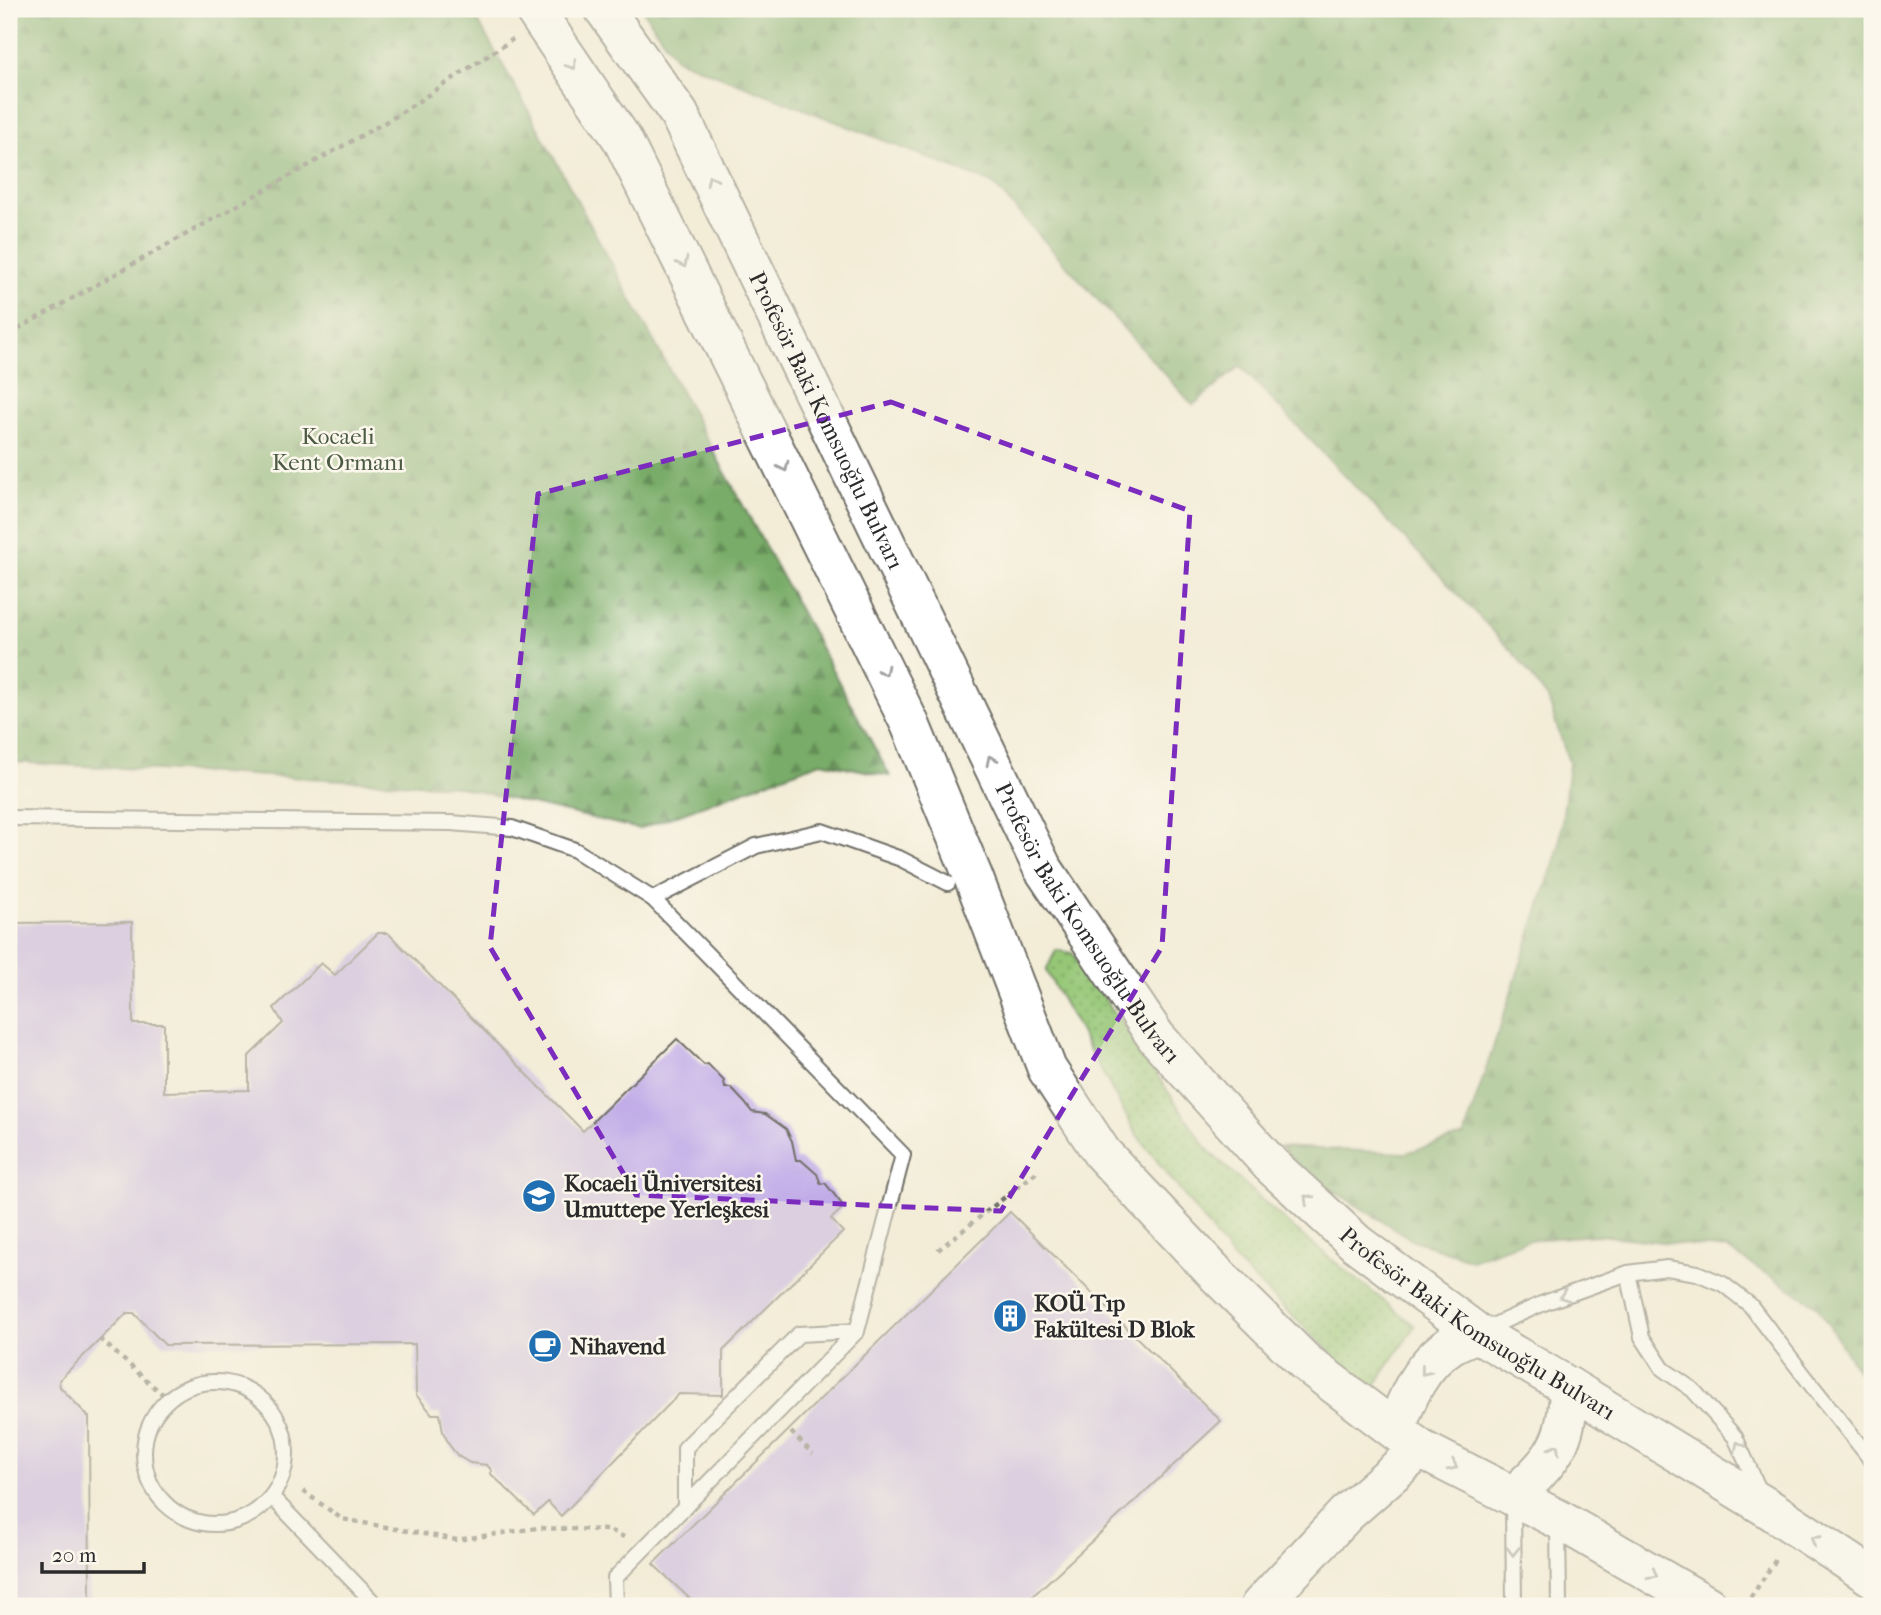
<svg xmlns="http://www.w3.org/2000/svg" width="1881" height="1615" font-family="'IM FELL French Canon',serif">
  <defs>
    <pattern id="grass-dots" width="8" height="8" patternUnits="userSpaceOnUse" patternTransform="scale(1.75)"><rect width="8" height="8" fill="#96c777"/><path d="M2 2h.1M6 6h.1" fill="none" stroke="#7ba262" stroke-width="1.8" stroke-linecap="round"/></pattern>
    <pattern id="forest-firs" width="22" height="20" patternUnits="userSpaceOnUse" patternTransform="scale(1.75)"><rect width="22" height="20" fill="#78ac68"/><path d="M5 1l3.5 6h-7zM16 11l3.5 6h-7z" fill="#638c56"/></pattern>
  </defs>
  <rect width="100%" height="100%" fill="#fbf7ec"/>
  <filter id="ink" filterUnits="userSpaceOnUse"><feTurbulence type="fractalNoise" baseFrequency=".0143" numOctaves="2"/><feDisplacementMap in="SourceGraphic" scale="14" xChannelSelector="R" yChannelSelector="G"/><feConvolveMatrix kernelMatrix="1 2 1 2 8 2 1 2 1" color-interpolation-filters="sRGB"/></filter>
  <filter id="wash" filterUnits="userSpaceOnUse"><feTurbulence type="fractalNoise" baseFrequency=".00686" numOctaves="4" result="noise"/><feDisplacementMap in="SourceGraphic" scale="28" xChannelSelector="R" yChannelSelector="G"/><feGaussianBlur stdDeviation="1.57" result="paint"/><feColorMatrix in="noise" values="0 0 0 0 0 0 0 0 0 0 0 0 0 0 0 0 0 1.4 0 .05"/><feComposite in="paint" operator="in"/></filter>
  <g filter="url(#wash)">
    <rect width="100%" height="100%" fill="#f3edd8"/>
    <path fill="url(#grass-dots)" stroke="#607951" stroke-width="2" d="M1056,950L1072,953L1082,965L1208,1150L1295,1230L1415,1326L1371,1391L1235,1261L1137,1135L1046,971Z"/>
    <g fill="url(#forest-firs)" stroke="#526c4a" stroke-width="2">
      <path d="M9,9H471L527,108L890,776L821,762L639,829L455,786L9,762Z"/>
      <path d="M642,9H1872V1393L1816,1305L1727,1249L1598,1235L1528,1240L1471,1260L1413,1240L1306,1174L1281,1147L1405,1153L1464,1136L1559,847L1569,763L1548,699L1514,653L1240,366L1193,405L992,183L676,59Z"/>
    </g>
    <g id="blocks">
      <g fill="#c1ace8">
        <path d="M132,922L133,1024H164V1092L249,1090V1056L283,1023L274,1008L321,963L335,975L378,933H388L583,1131L677,1039L704,1065L708,1064L724,1081L725,1088H731L745,1103L752,1112L765,1114L786,1129L792,1141L796,1160H801L817,1174L821,1184L825,1183L844,1207L831,1219L843,1232L723,1351V1395L679,1394L561,1516L548,1502L534,1515L490,1473L492,1471L487,1465L470,1463L458,1456L450,1446L443,1432L440,1414H432L416,1395L415,1344L165,1345L134,1313H127L59,1380L60,1387L89,1417L90,1606H9V923Z"/>
        <path d="M1010,1212L1221,1421L1022,1606H682L690,1599L653,1564Z"/>
      </g>
    </g>
  </g>
  <g filter="url(#ink)">
    <use href="#blocks" fill-opacity="0" stroke="#716f68" stroke-width="2"/>
    <g fill="none" stroke-linecap="round" stroke-linejoin="round">
      <g stroke="#716f68" stroke-width="18">
        <g id="service">
          <path d="M9,818L451,823L512,828L575,850L653,899L903,1155L857,1331L615,1578L616,1606"/>
          <path d="M653,899L756,846L822,831L901,859L948,883"/>
          <path d="M1628,1273L1642,1337L1663,1369L1693,1390L1735,1437L1760,1492"/>
          <path d="M1481,1331L1544,1303L1628,1273L1667,1268L1697,1273L1723,1284L1750,1305L1813,1387L1872,1461"/>
          <circle cx="215" cy="1453" r="71"/>
          <path d="M272,1497L377,1606"/>
          <path d="M1513,1501L1514,1606"/>
          <path d="M685,1507V1448L799,1334L857,1331"/>
          <path d="M1558,1524L1559,1606"/>
        </g>
      </g>
      <g stroke="#716f68" stroke-width="42">
        <path id="secondary" d="M1260,1606L1346,1514L1420,1449"/>
      </g>
      <g stroke="#716f68" stroke-width="42">
        <g id="trunk">
          <path d="M534,9L622,139L910,724L974,879L1047,1069L1102,1153L1215,1273L1305,1362L1420,1449L1558,1519L1708,1606"/>
          <path id="s1" d="M604,9L679,114L1042,867L1156,1037L1271,1165L1356,1243L1477,1333L1569,1387L1768,1508L1872,1577"/>
          <path d="M1396,1429C1407,1397 1421,1364 1451,1345C1459,1340 1468,1337 1477,1333"/>
          <path d="M1513,1496C1553,1460 1568,1443 1569,1387"/>
        </g>
      </g>
      <g stroke="#716f68" stroke-width="4.5" stroke-dasharray="5 5" stroke-linecap="butt">
        <path d="M9,334L396,116L513,39"/>
        <path d="M938,1250L1038,1171"/>
        <path d="M100,1339L168,1399"/>
        <path d="M791,1432L813,1454"/>
        <path d="M303,1491L342,1519L457,1540L537,1528L609,1530L624,1537"/>
        <path d="M1745,1606L1777,1558"/>
      </g>
      <use href="#service" stroke="#fff" stroke-width="14"/>
      <use href="#secondary" stroke="#fff" stroke-width="38"/>
      <use href="#trunk" stroke="#fff" stroke-width="38"/>
    </g>
    <defs><path id="oneway-chevron" d="M-2-3.5L2.5 0L-2 3.5" fill="none" stroke-width="1.6" stroke-linecap="round" stroke-linejoin="round" transform="scale(1.75)"/></defs>
    <g stroke="#a0a0a0">
      <use href="#oneway-chevron" transform="translate(572 65) rotate(56)"/>
      <use href="#oneway-chevron" transform="translate(711 180) rotate(-116)"/>
      <use href="#oneway-chevron" transform="translate(683 263) rotate(64)"/>
      <use href="#oneway-chevron" transform="translate(784 467) rotate(64)"/>
      <use href="#oneway-chevron" transform="translate(884 671) rotate(64)"/>
      <use href="#oneway-chevron" transform="translate(991 760) rotate(-116)"/>
      <use href="#oneway-chevron" transform="translate(1308 1199) rotate(-137)"/>
      <use href="#oneway-chevron" transform="translate(1564 1296) rotate(160)"/>
      <use href="#oneway-chevron" transform="translate(1425 1371) rotate(129)"/>
      <use href="#oneway-chevron" transform="translate(1739 1446) rotate(-116)"/>
      <use href="#oneway-chevron" transform="translate(1555 1449) rotate(-61)"/>
      <use href="#oneway-chevron" transform="translate(1453 1466) rotate(27)"/>
      <use href="#oneway-chevron" transform="translate(1815 1540) rotate(-147)"/>
      <use href="#oneway-chevron" transform="translate(1513 1551) rotate(90)"/>
      <use href="#oneway-chevron" transform="translate(1653 1574) rotate(30)"/>
    </g>
  </g>
  <path d="M0 0H1881V1615H0ZM891,402L1190,511L1162,947L1001,1211L636,1195L490,947L538,494Z" fill="#f3edd8" fill-opacity=".55" fill-rule="evenodd"/>
  <path fill="none" stroke="#7b2cbf" stroke-width="5" stroke-dasharray="14 9" stroke-linejoin="round" d="M891,402L1190,511L1162,947L1001,1211L636,1195L490,947L538,494Z"/>
  <defs>
    <g id="university-disc" transform="scale(1.75)"><circle r="9.5" fill="#1f6fb2" stroke="#fbf7ec"/><path d="M0-5L7-2L0 1L-7-2ZM-4 1L0 2.5L4 1V4Q0 6-4 4Z" fill="#fff"/></g>
    <g id="building-disc" transform="scale(1.75)"><circle r="9.5" fill="#1f6fb2" stroke="#fbf7ec"/><path d="M-4-6H4V6H1V3H-1V6H-4ZM-2.5-4.3h1.7v1.8h-1.7ZM.8-4.3h1.7v1.8H.8ZM-2.5-1h1.7V.8h-1.7ZM.8-1h1.7V.8H.8Z" fill="#fff"/></g>
    <g id="cafe-disc" transform="scale(1.75)"><circle r="9.5" fill="#1f6fb2" stroke="#fbf7ec"/><path d="M-5.5-4.5H6V0H3Q3 3.5 0 3.5H-2.5Q-5.5 3.5-5.5 0ZM3-3.2v2h1.7v-2ZM-6 4.5H4V6H-6Z" fill="#fff"/></g>
  </defs>
  <g fill-rule="evenodd">
    <use href="#university-disc" x="539" y="1196"/>
    <use href="#building-disc" x="1010" y="1316"/>
    <use href="#cafe-disc" x="545" y="1346"/>
  </g>
  <g text-anchor="middle" stroke-width="5" stroke-linejoin="round" paint-order="stroke">
    <g font-size="23" fill="#2b2b2b" stroke="#fbf7ec">
      <text dy="8" stroke="none"><textPath href="#s1" startOffset="469">Profesör Baki Komsuoğlu Bulvarı</textPath></text>
      <text dy="8" stroke="none"><textPath href="#s1" startOffset="1036">Profesör Baki Komsuoğlu Bulvarı</textPath></text>
      <text dy="8" stroke="none"><textPath href="#s1" startOffset="1603">Profesör Baki Komsuoğlu Bulvarı</textPath></text>
    </g>
    <g font-size="23" fill="#4b5a42" stroke="#fbf7ec">
      <text x="338" y="444">Kocaeli<tspan x="338" dy="26">Kent Ormanı</tspan></text>
    </g>
    <g font-size="23" font-weight="bold" fill="#2b2b2b" stroke="#fbf7ec" text-anchor="start">
      <text x="564" y="1191">Kocaeli Üniversitesi<tspan x="564" dy="26">Umuttepe Yerleşkesi</tspan></text>
      <text x="1034" y="1311">KOÜ Tıp<tspan x="1034" dy="26">Fakültesi D Blok</tspan></text>
      <text x="570" y="1354">Nihavend</text>
    </g>
  </g>
  <rect width="1881" height="1615" fill="none" stroke="#fbf7ec" stroke-width="35"/>
  <path d="M42 1562v10h102v-10" fill="none" stroke="#2b2b2b" stroke-width="3.5"/>
  <text x="52" y="1562" font-size="21" fill="#2b2b2b" stroke="#fbf7ec" stroke-width="5" paint-order="stroke">20 m</text>
</svg>
